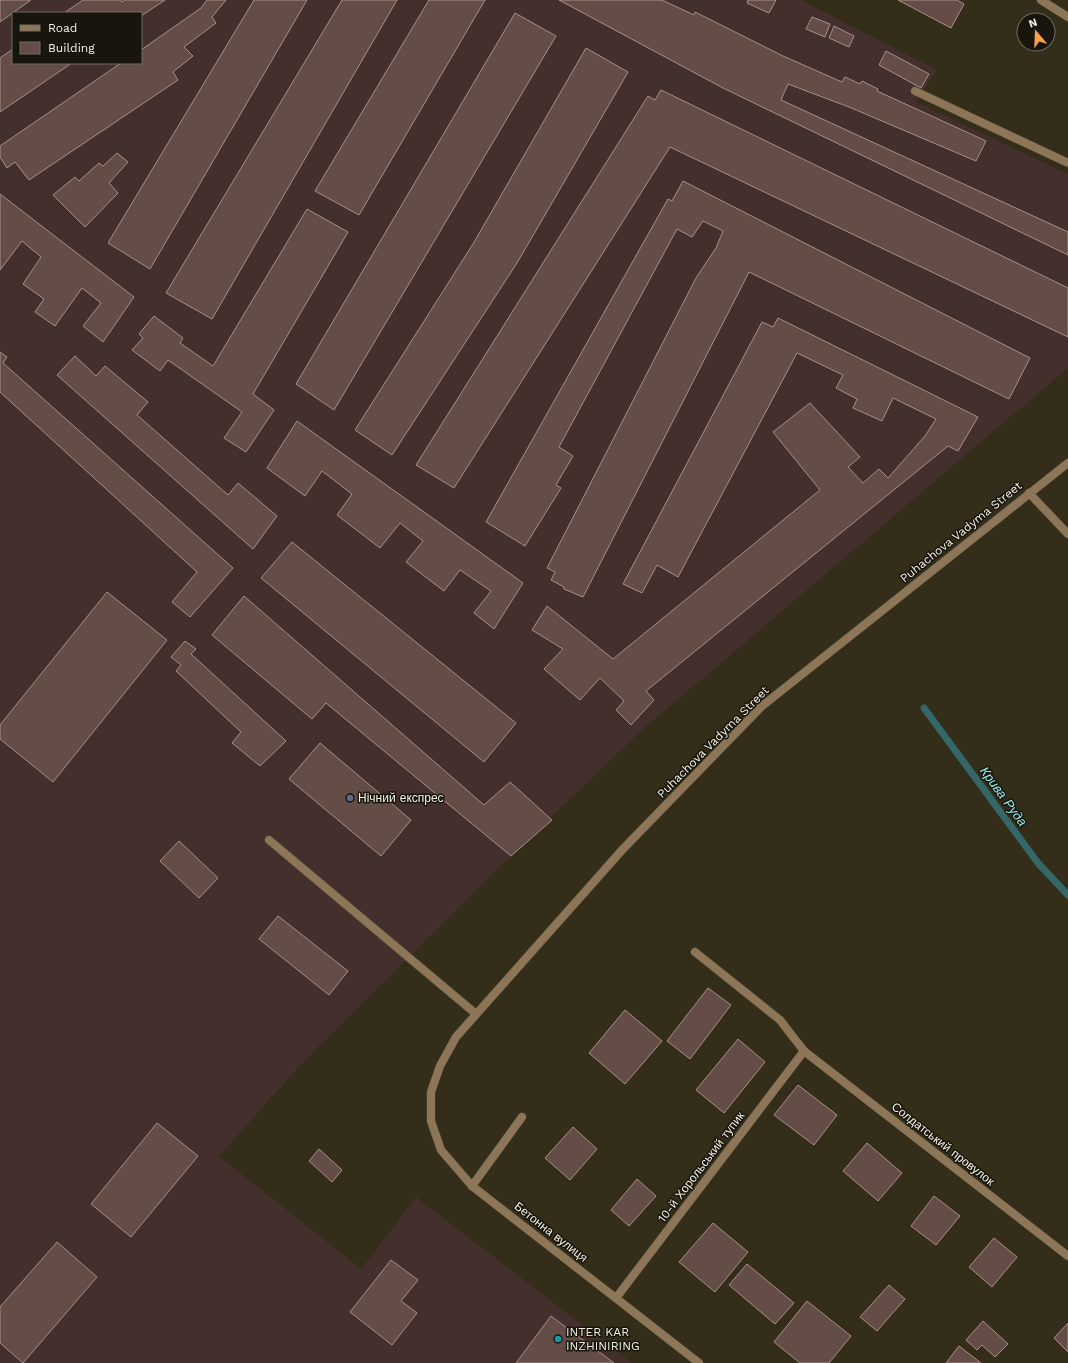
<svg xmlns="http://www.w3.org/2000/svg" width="1068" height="1363" font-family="'Work Sans',sans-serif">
  <rect width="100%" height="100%" fill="#332d19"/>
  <path fill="#432f2b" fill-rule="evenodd" d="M0,0H801L937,70L916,102L1068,174V368L641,731L511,856L305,1060L219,1156L361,1269L416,1197L632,1363H0ZM13,13H141V63H13Z"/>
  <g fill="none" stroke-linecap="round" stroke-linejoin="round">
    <path stroke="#346768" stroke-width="7" d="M924,708L1038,863L1068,895"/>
  </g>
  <g fill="#644d47" stroke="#aa8f88">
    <path d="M0,0H31L0,22Z"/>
    <path d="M83,0H121L122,2L125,0H165L141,16V13H64Z"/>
    <path d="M207,0H226L212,17L216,23L184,47L193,56L173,72L178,80L29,180L15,162L7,168L0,157V146L121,63H141V50L201,8Z"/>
    <path d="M254,0H307L150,269L108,243Z"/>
    <path d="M342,0H397L212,319L166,293Z"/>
    <path d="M429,0H485L359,215L315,191Z"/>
    <path d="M559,0H662L694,15L695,12L783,56L842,82L845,77L860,84L862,81L878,89L877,91L986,141L976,161L849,107L788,84L781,100L1068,232V255L723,88Z"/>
    <path d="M748,0H776L769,13L747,3Z"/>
    <path d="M898,0H957L964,4L951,28Z"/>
    <path d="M515,13L556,36L334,410L296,384Z"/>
    <path d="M812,17L830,24L825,37L806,29Z"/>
    <path d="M834,26L854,36L849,47L829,38Z"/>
    <path d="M586,48L628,72L517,263L392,455L355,430L473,244Z"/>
    <path d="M13,49V63H72L0,112V58Z"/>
    <path d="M886,51L929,74L921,88L879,65Z"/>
    <path d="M661,90L1068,288V337L670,147L454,488L416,465L648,96L655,100Z"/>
    <path d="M117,153L128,162L109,183L118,193L85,227L53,195L75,177L79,181L99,163L103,166Z"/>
    <path d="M683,181L1030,358L1009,399L749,272L583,597L564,589V587L551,580L555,572L547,568L696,278L716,248L723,231L703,221L692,237L677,229L559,447L573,456L556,485L561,488L525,546L486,522L668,199L672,201Z"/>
    <path d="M0,194L134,297L103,342L83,326L101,303L82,288L55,326L35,312L44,299L23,284L41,257L22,241L0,270Z"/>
    <path d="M307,209L348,232L253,394L274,410L246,452L224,438L242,412L168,360L160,371L132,350L143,338L139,334L154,316L183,338L180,343L213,366Z"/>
    <path d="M778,318L978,417L958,451L948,446L646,691L654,700L631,725L616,710L624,701L600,678L580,700L544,669L563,649L532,630L547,606L613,659L820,490L773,432L810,403L860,457L848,467L863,483L879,469L888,478L925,436L936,419L893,398L882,421L853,408L857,399L836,388L843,375L797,353L678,577L657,565L642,593L623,584L762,322L773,327Z"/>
    <path d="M0,352L7,357L3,363L233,568L190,617L172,602L197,572L0,392Z"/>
    <path d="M75,356L96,376L105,366L148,402L137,415L228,495L238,483L277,516L253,549L57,375Z"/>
    <path d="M297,421L523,583L494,629L474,613L491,591L460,570L444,591L406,562L423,541L400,523L380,548L337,515L352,494L322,471L305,496L267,468Z"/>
    <path d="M292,542L516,723L484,762L261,578Z"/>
    <path d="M107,592L167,640L53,782L0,739V725Z"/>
    <path d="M244,596L484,805L510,782L552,820L511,856L326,703L312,719L212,635Z"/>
    <path d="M185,641L196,649L191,654L286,741L260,766L232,743L241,732L176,671L181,665L171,657Z"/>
    <path d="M320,743L411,820L381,856L289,779Z"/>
    <path d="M179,841L218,878L199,898L160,861Z"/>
    <path d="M278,916L348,971L329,995L259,939Z"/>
    <path d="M708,988L731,1005L690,1059L667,1041Z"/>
    <path d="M625,1010L662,1041L625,1084L589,1053Z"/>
    <path d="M738,1039L765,1062L724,1113L696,1090Z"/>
    <path d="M798,1085L837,1115L814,1145L774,1115Z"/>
    <path d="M157,1123L198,1156L131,1237L91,1204Z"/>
    <path d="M573,1127L597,1149L570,1180L545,1158Z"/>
    <path d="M867,1143L902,1173L878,1201L843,1171Z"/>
    <path d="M319,1149L342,1170L332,1182L309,1161Z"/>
    <path d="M637,1179L656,1196L629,1226L611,1210Z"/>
    <path d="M934,1196L960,1216L936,1245L911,1226Z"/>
    <path d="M713,1223L748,1252L715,1292L679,1262Z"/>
    <path d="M994,1238L1017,1257L992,1287L969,1267Z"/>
    <path d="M57,1242L97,1277L23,1363L0,1343V1307Z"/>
    <path d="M391,1260L418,1280L401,1301L417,1313L392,1345L350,1312Z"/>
    <path d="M747,1264L794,1303L775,1324L729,1285Z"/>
    <path d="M889,1285L905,1299L877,1331L860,1317Z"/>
    <path d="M807,1301L851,1336L829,1363H800L774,1342Z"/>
    <path d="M551,1316L614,1363H516Z"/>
    <path d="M983,1321L1008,1344L995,1357L982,1345L977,1350L966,1340Z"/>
    <path d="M1068,1323V1352L1054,1338Z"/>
    <path d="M959,1346L981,1363H946Z"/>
  </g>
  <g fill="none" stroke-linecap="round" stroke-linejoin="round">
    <g stroke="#4e4835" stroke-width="9">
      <g id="service">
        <path d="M1041,0L1068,17"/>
        <path d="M915,91L1068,163"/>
        <path d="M269,840L476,1014"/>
        <path d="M695,952L780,1020L804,1051"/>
        <path d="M472,1186L522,1117"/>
      </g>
    </g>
    <g stroke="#4e4835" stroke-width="9">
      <g id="minor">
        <path d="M1029,493L1068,534"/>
        <path d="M616,1298L804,1051L1068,1256"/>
      </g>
    </g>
    <g stroke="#4e4835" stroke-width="9">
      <path id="tertiary" d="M699,1363L472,1186L441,1150L431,1121V1092L440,1066L456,1037L623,849L762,706L1068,463"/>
    </g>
    <use href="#service" stroke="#8d7658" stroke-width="8"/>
    <use href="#minor" stroke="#8d7658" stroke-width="8"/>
    <use href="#tertiary" stroke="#8d7658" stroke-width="8"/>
  </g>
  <circle fill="#5c6f8a" stroke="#18150d" stroke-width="1.5" cx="350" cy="798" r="4"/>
  <circle fill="#0f9aa8" stroke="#18150d" stroke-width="1.5" cx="558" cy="1339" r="4"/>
  <g text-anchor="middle" stroke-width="3" stroke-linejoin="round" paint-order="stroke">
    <g font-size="12" fill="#f4f0e3" stroke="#18150d">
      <text transform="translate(961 532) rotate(-39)" y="4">Puhachova Vadyma Street</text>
      <text transform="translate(713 742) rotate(-45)" y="4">Puhachova Vadyma Street</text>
      <text transform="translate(943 1144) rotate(38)" y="4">Солдатський провулок</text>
      <text transform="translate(701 1167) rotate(-53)" y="4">10-й Хорольський тупик</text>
      <text transform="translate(551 1232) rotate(38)" y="4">Бетонна вулиця</text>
    </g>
    <g font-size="12" fill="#f4f0e3" stroke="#18150d" text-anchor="start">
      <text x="358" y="802">Нічний експрес</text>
      <text x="566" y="1336">INTER KAR<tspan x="566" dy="14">INZHINIRING</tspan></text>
    </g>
    <g font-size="13" font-style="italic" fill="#96eeef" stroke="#18150d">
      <text transform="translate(1004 796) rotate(54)" y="5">Крива Руда</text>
    </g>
  </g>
  <rect x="12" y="12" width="130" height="52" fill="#18150d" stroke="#706d63"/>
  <rect x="20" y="25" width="20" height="6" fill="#8d7658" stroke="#706d63"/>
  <text x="48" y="32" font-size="12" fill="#f4f0e3">Road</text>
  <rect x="20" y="42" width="20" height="12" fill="#644d47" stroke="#706d63"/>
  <text x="48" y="52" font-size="12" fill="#f4f0e3">Building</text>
  <g transform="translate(1036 32) rotate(341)"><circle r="19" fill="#18150d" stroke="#706d63"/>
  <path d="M0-3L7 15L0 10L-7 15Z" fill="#f8a04b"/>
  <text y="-6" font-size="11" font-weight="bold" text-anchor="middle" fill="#f4f0e3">N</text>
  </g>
</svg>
